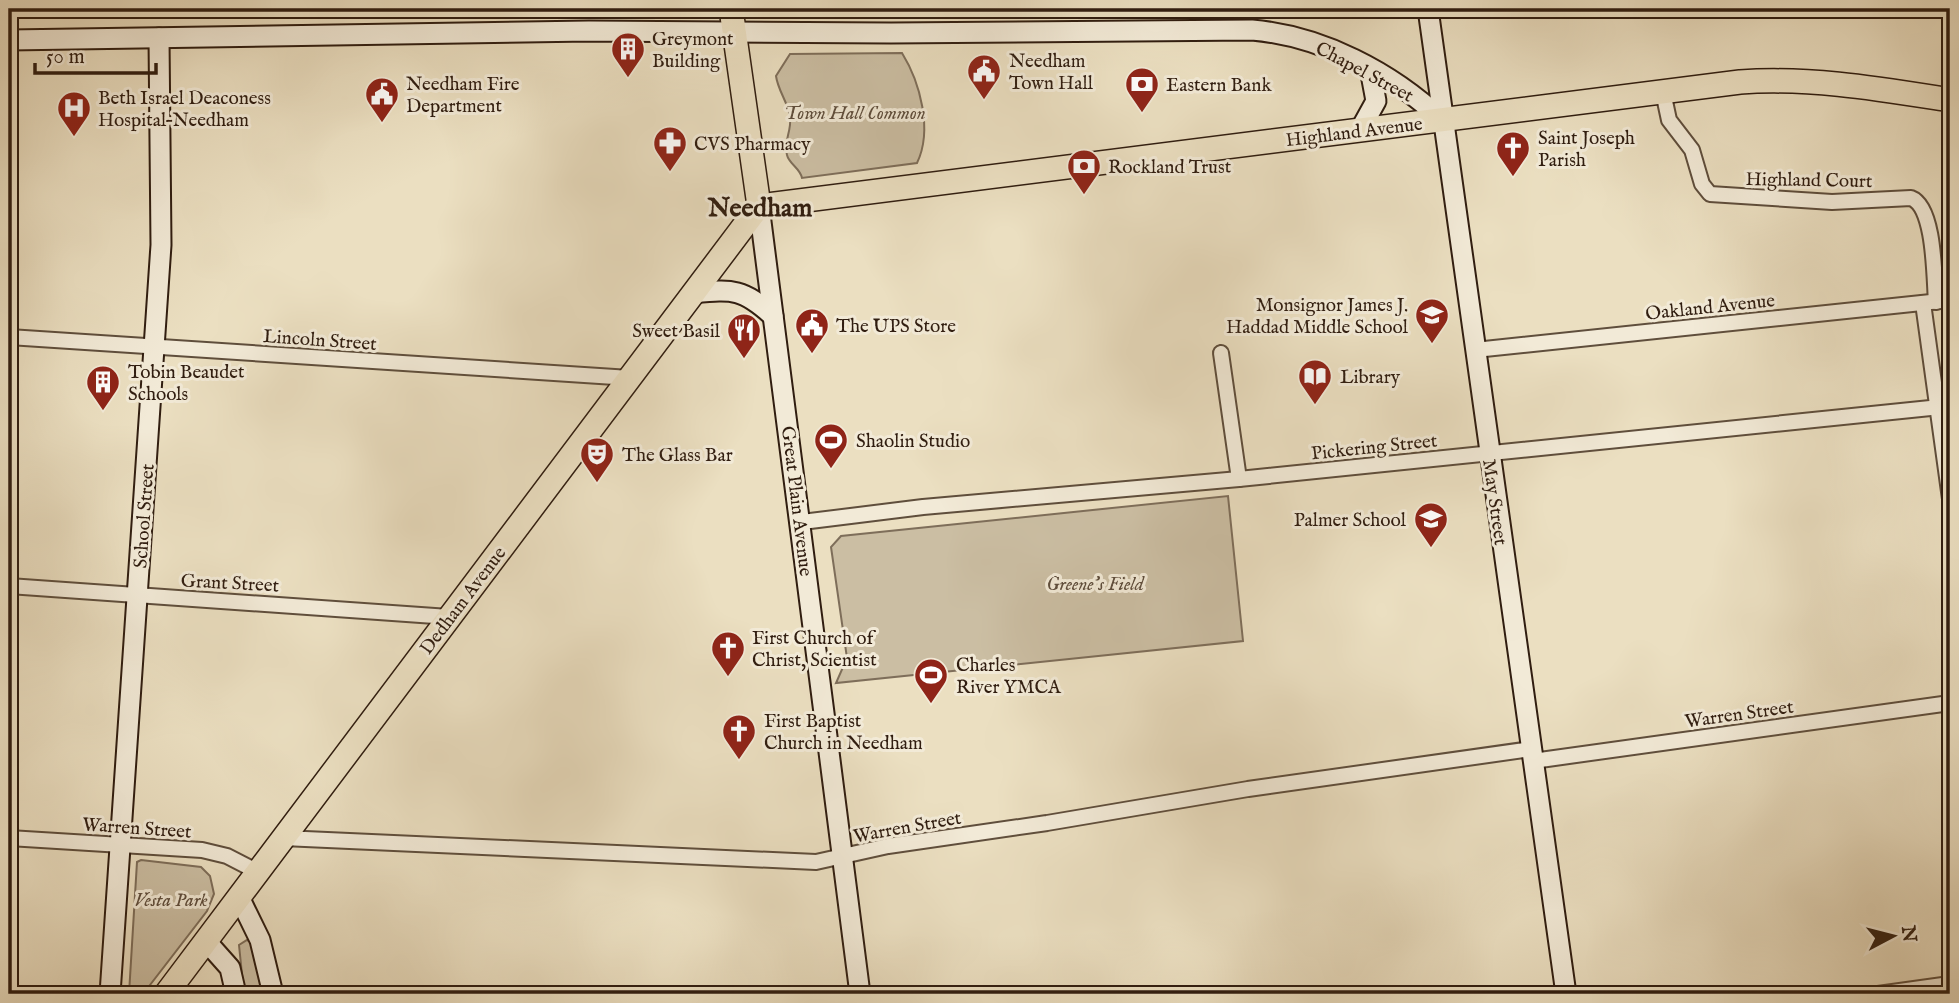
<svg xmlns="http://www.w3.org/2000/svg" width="1959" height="1003" font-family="'IM FELL English',serif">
  <rect width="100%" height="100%" fill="#ebdfc1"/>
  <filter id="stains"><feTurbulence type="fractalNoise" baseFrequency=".00286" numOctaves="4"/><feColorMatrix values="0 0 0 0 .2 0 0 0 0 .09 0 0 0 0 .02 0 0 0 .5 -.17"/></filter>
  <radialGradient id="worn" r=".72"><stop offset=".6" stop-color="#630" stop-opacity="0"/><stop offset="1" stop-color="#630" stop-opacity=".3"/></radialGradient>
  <g fill="#cbbea3" stroke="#7e6e5a" stroke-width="2">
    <path d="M902,53C920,82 933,130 917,163L802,178C800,168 789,164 787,155C783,142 792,131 790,117C788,102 778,91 776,76L790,54Z"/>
    <path d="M1228,496L1243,641L836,683L847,658L831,547L841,536Z"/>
    <path d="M141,860L201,867L210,876L214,894L207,911L143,994H129L137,862Z"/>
    <path d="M247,940L253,943L264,994H244L239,945Z"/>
  </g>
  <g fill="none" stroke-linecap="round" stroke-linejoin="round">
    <g stroke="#5f4e3c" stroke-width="18">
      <g id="street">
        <path d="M1663,92L1669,120L1692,150L1702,184L1710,194L1832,202L1911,198C1935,207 1934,277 1936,302"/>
        <path d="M1923,303L1950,499"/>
        <path d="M9,337L630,378"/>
        <path d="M1475,350L1950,300"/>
        <path d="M1221,353L1239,479"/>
        <path d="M802,522L923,507L1239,479L1950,406"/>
        <path d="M9,586L449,617"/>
        <path d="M1533,761L1950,703"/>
        <path d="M9,838L202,850L227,856L258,872"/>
        <path d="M283,838L816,862L888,846L1047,823L1248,789L1531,749"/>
        <path d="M1878,994L1950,984"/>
      </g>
    </g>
    <g stroke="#301d10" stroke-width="23">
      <g id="secondary">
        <path d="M1428,9L1566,994"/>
        <path d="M9,40L589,31L891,33L1252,30C1322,36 1391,72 1442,120"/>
        <path d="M1360,130L1376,101L1370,69"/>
        <path d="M759,206L860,994"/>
        <path d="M694,293C734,289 743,289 773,316"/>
        <path d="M239,897L260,940L273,994"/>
        <path d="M206,941L230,968L236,994"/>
        <path d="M110,994L161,245L159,38"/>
      </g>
    </g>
    <g stroke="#301d10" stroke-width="26">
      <g id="primary">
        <path d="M731,9L759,206"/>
        <path d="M759,206L1740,82C1812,77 1880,89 1950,100"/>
        <path d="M166,994L759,206"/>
      </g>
    </g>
    <use href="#street" stroke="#f2ead7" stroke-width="14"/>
    <use href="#secondary" stroke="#f2ead7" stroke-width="19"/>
    <use href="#primary" stroke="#ebdfc1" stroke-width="23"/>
  </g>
  <defs>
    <g id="building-pin" transform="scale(1.75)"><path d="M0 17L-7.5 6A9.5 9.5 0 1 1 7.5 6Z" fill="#8f2418" stroke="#f2ead7"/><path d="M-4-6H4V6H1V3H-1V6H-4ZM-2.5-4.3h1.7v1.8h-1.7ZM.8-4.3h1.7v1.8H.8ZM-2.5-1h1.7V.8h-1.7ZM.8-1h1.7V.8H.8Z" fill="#fff"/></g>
    <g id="civic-pin" transform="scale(1.75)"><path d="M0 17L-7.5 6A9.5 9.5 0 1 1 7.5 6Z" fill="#8f2418" stroke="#f2ead7"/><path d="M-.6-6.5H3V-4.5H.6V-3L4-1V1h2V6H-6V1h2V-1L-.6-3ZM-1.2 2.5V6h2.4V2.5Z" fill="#fff"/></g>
    <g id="bank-pin" transform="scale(1.75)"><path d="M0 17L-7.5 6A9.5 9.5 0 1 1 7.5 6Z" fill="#8f2418" stroke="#f2ead7"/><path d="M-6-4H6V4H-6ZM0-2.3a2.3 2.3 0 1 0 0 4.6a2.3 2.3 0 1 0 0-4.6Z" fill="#fff"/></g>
    <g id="hospital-pin" transform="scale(1.75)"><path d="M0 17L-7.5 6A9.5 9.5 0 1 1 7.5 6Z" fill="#8f2418" stroke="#f2ead7"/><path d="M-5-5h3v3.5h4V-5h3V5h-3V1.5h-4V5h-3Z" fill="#fff"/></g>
    <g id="pharmacy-pin" transform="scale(1.75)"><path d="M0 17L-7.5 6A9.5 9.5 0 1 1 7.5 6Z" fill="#8f2418" stroke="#f2ead7"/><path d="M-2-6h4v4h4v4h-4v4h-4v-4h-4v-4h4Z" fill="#fff"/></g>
    <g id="church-pin" transform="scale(1.75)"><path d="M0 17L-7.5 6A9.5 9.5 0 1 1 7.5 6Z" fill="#8f2418" stroke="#f2ead7"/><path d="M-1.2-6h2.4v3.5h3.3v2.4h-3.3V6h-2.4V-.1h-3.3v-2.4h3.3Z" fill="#fff"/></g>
    <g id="school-pin" transform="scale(1.75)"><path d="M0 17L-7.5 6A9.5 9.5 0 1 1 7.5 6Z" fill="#8f2418" stroke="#f2ead7"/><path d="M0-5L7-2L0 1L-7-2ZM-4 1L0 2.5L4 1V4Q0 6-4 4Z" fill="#fff"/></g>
    <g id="restaurant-pin" transform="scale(1.75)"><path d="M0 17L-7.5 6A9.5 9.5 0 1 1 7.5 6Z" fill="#8f2418" stroke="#f2ead7"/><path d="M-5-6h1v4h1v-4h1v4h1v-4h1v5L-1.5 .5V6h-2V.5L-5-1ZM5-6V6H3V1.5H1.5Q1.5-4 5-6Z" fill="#fff"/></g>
    <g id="library-pin" transform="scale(1.75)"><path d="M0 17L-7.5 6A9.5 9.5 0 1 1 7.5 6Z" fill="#8f2418" stroke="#f2ead7"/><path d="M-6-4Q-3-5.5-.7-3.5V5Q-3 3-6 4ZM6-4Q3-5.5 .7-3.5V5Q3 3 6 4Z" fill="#fff"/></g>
    <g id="stadium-pin" transform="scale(1.75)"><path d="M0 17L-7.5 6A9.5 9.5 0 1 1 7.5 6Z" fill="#8f2418" stroke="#f2ead7"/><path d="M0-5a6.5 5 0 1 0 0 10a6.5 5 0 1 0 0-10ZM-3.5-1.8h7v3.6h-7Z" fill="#fff"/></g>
    <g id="theatre-pin" transform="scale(1.75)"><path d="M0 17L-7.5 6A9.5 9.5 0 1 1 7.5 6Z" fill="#8f2418" stroke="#f2ead7"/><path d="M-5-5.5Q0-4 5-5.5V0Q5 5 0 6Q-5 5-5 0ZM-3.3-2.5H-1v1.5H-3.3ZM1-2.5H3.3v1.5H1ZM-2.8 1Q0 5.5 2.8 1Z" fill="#fff"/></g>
  </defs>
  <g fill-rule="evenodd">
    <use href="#building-pin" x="628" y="49"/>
    <use href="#civic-pin" x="984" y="71"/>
    <use href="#bank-pin" x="1142" y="84"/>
    <use href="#civic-pin" x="382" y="94"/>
    <use href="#hospital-pin" x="74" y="108"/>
    <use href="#pharmacy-pin" x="670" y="143"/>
    <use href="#church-pin" x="1513" y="148"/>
    <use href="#bank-pin" x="1084" y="166"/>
    <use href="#school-pin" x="1432" y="315"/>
    <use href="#civic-pin" x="812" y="325"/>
    <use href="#restaurant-pin" x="744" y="330"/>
    <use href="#library-pin" x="1315" y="376"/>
    <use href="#building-pin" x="103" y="382"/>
    <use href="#stadium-pin" x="831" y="440"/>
    <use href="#theatre-pin" x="597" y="454"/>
    <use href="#school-pin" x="1431" y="519"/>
    <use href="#church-pin" x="728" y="648"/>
    <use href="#stadium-pin" x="931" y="675"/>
    <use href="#church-pin" x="739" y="731"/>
  </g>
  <g text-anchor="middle" stroke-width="6" stroke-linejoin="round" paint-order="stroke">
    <g font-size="19" fill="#301d10" stroke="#f2ead7" text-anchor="start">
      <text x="652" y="45">Greymont<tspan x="652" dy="22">Building</tspan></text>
      <text x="1009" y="67">Needham<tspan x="1009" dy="22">Town Hall</tspan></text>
      <text x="406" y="90">Needham Fire<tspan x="406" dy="22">Department</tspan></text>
      <text x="1166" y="91">Eastern Bank</text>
      <text x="98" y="104">Beth Israel Deaconess<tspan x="98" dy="22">Hospital–Needham</tspan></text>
      <text x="1538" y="144">Saint Joseph<tspan x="1538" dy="22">Parish</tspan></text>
      <text x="694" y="150">CVS Pharmacy</text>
      <text x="1108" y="173">Rockland Trust</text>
      <text x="1408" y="311" text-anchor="end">Monsignor James J.<tspan x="1408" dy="22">Haddad Middle School</tspan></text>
      <text x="836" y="332">The UPS Store</text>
      <text x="720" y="337" text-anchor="end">Sweet Basil</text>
      <text x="128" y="378">Tobin Beaudet<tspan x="128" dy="22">Schools</tspan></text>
      <text x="1340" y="383">Library</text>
      <text x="856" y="447">Shaolin Studio</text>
      <text x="622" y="461">The Glass Bar</text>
      <text x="1406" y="526" text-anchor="end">Palmer School</text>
      <text x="752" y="644">First Church of<tspan x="752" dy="22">Christ, Scientist</tspan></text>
      <text x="956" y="671">Charles<tspan x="956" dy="22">River YMCA</tspan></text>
      <text x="764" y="727">First Baptist<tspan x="764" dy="22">Church in Needham</tspan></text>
    </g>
    <g font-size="19" fill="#301d10" stroke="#f2ead7">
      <text transform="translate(1365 71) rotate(28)" y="7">Chapel Street</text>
      <text transform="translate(1354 131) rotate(-7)" y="7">Highland Avenue</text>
      <text transform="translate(1809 179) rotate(1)" y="7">Highland Court</text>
      <text transform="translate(1710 306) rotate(-6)" y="7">Oakland Avenue</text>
      <text transform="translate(320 339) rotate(4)" y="7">Lincoln Street</text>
      <text transform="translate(1374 446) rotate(-6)" y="7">Pickering Street</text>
      <text transform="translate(798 501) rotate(83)" y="7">Great Plain Avenue</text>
      <text transform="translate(1496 502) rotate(82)" y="7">May Street</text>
      <text transform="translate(143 516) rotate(-86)" y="7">School Street</text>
      <text transform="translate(230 582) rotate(3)" y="7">Grant Street</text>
      <text transform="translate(462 600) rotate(-53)" y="7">Dedham Avenue</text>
      <text transform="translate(1739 713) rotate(-8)" y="7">Warren Street</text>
      <text transform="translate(907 826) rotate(-10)" y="7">Warren Street</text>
      <text transform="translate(137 827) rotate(4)" y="7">Warren Street</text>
    </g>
    <g font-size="19" font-style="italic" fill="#5e4d3c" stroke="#f2ead7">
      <text x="855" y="119">Town Hall Common</text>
      <text x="1095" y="590">Greene's Field</text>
      <text x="171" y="906">Vesta Park</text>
    </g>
    <g font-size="26" font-weight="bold" fill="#301d10" stroke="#f2ead7">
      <text x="760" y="216">Needham</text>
    </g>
  </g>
  <rect width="1959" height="1003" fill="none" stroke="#ebdfc1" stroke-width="35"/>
  <rect x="10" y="10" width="1938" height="982" fill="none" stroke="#301d10" stroke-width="3.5"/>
  <rect x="18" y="18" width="1924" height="968" fill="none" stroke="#301d10" stroke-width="2"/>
  <g transform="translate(1893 936) rotate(83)" stroke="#f2ead7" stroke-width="5" paint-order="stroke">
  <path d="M0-5L12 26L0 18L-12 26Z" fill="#301d10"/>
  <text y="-10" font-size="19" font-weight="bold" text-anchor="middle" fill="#301d10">N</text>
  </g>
  <path d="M35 63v10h121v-10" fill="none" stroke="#301d10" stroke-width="3.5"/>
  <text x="46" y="63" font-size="21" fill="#301d10" stroke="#f2ead7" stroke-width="5" paint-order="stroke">50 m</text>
  <rect width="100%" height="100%" filter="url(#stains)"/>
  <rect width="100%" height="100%" fill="url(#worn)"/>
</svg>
